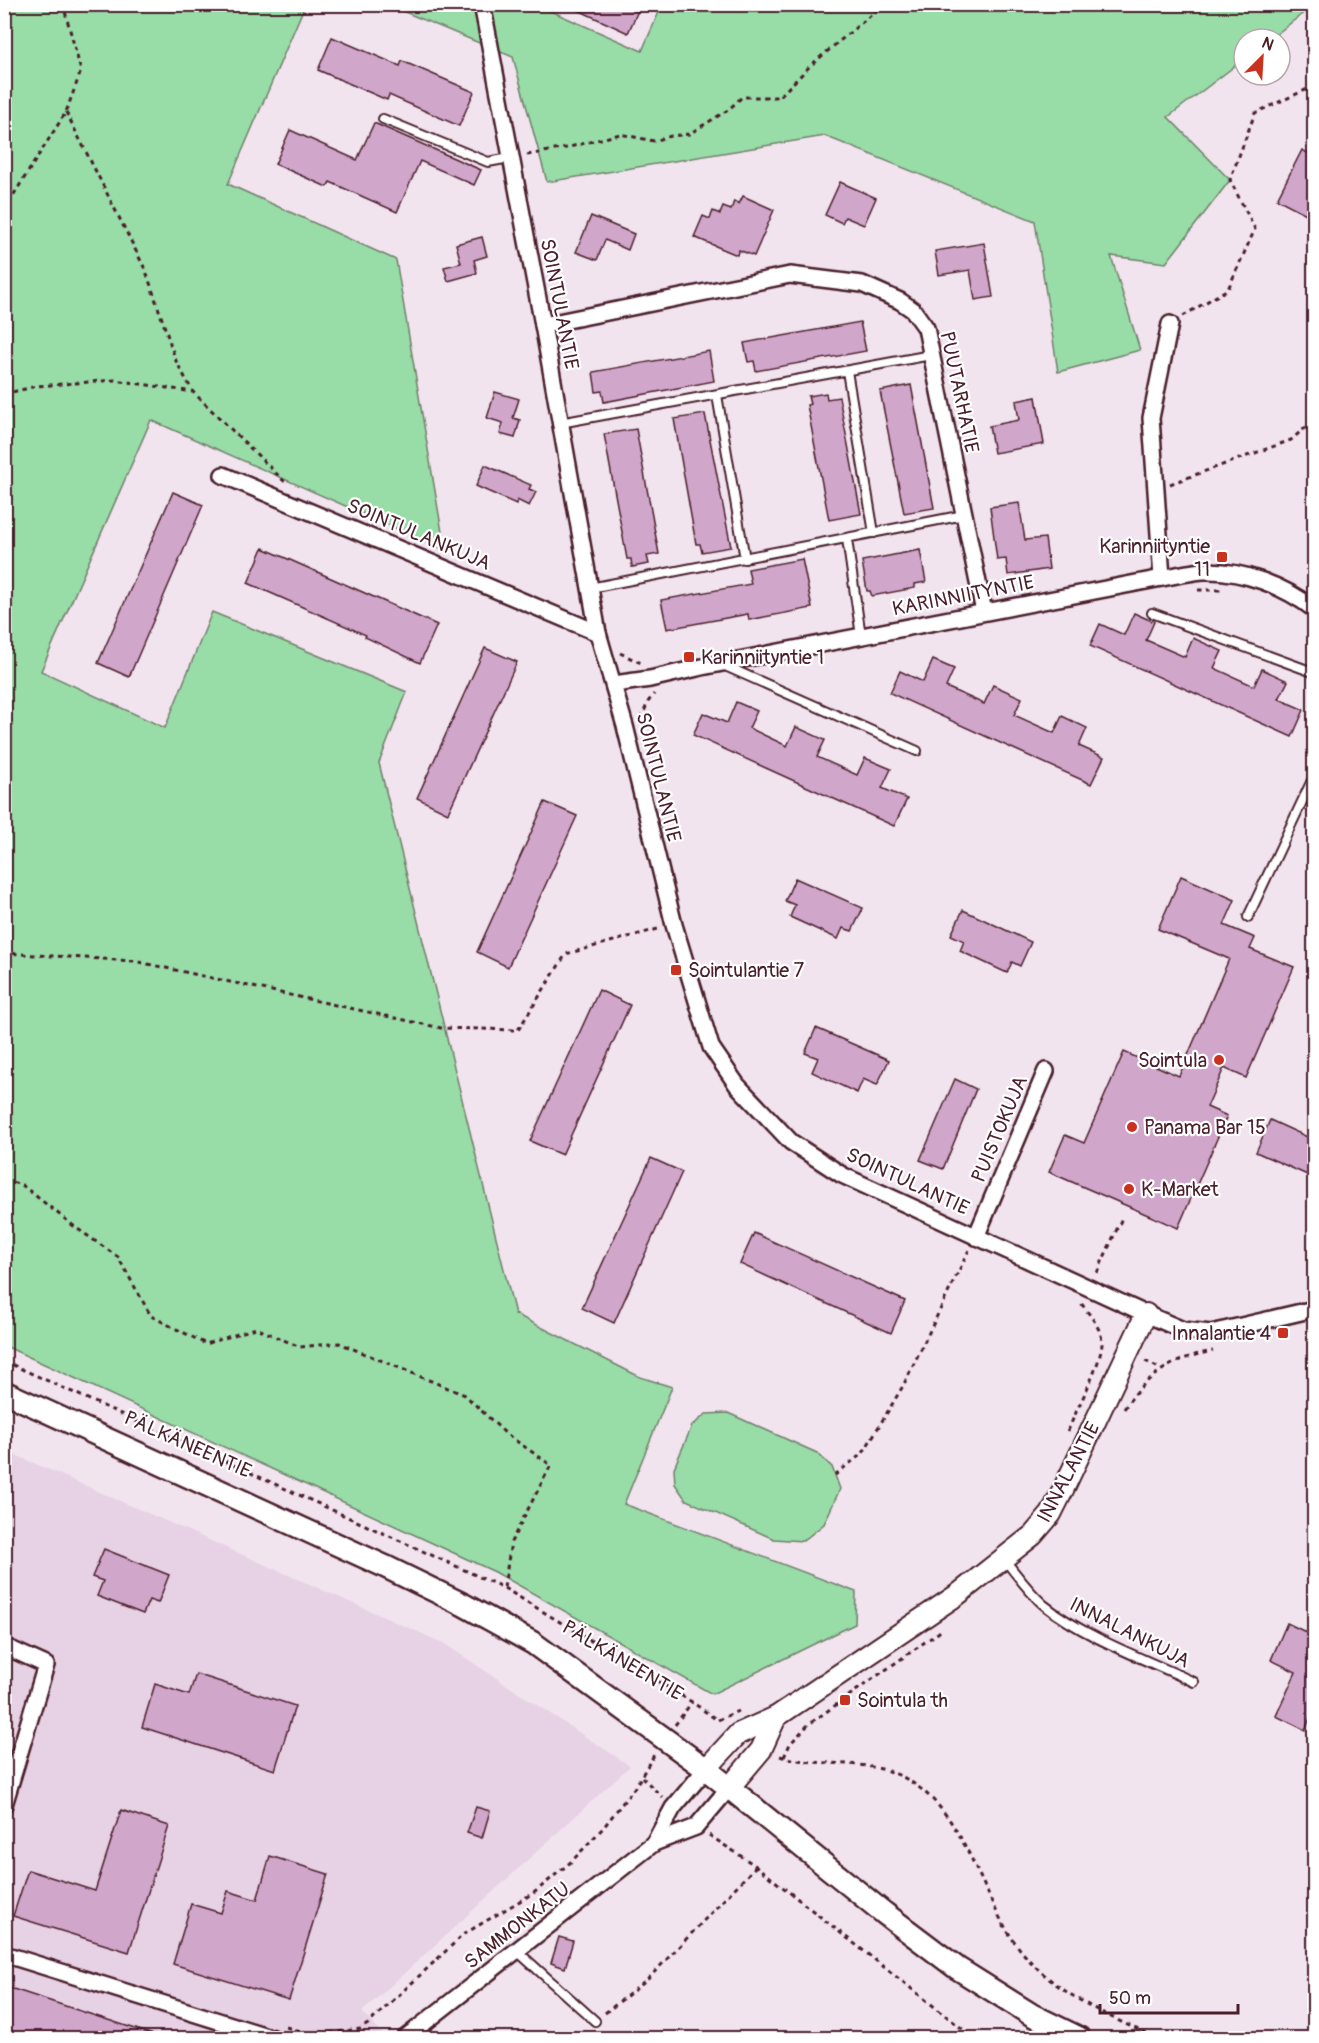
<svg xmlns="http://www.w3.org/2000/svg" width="1319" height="2043" font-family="Pangolin,sans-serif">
  <rect width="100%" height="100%" fill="#f1e4ef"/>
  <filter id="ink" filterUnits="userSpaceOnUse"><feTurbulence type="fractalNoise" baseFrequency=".0167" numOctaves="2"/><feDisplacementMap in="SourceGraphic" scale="12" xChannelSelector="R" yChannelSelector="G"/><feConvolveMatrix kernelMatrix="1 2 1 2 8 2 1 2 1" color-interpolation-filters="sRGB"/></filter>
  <g filter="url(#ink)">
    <path fill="#e7d1e4" d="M4,1450L443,1643L630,1766L362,2012L386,2038H5Z"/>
    <g fill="#98dca8" stroke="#717e6a" stroke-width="1.5">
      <path d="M5,4L305,5L228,184L396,260L445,550L151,420L41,671L165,728L212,612L407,692L379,763L515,1314L640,1377L672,1387L624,1504L856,1592L855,1624L712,1694L495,1572L5,1346Z"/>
      <path d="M723,4H1314V5L1270,39H1244V59L1168,117L1230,180L1166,263L1111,256L1140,350L1058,372L1035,221L825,136L547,182L513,57L388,5H537L642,51L662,5H707L719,11Z"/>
      <path d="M728,1413L817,1453L832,1467L840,1489L824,1524L803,1541L774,1539L686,1500L675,1484L674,1468L692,1426L706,1414Z"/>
    </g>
    <g fill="#d1a6cb" stroke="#4a1f2b" stroke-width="1.5">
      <path d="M565,4H641L628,33Z"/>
      <path d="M332,37L400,66L402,61L474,92L459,126L389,95L387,100L318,70Z"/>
      <path d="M374,123L481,170L474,185L420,161L397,212L330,182L327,187L275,164L290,130L357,160Z"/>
      <path d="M1302,150L1314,156V218L1277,199Z"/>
      <path d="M840,182L876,198L864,225L845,217L842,223L825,215Z"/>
      <path d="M743,196L774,210L754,256L739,250L737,255L694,237L703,216L710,219L713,211L720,214L723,207L731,210L734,201L739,204Z"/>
      <path d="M591,216L634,234L628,250L605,240L597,260L576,252Z"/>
      <path d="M482,237L487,256L474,260L477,273L448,281L444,267L461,263L456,244Z"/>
      <path d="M984,243L993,297L975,300L970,270L939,275L935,251Z"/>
      <path d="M860,322L866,351L756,371L754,361L748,362L744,343Z"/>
      <path d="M709,351L714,381L604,402L602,391L596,392L593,372Z"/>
      <path d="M911,385L934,508L904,513L880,391Z"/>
      <path d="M495,392L519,399L513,418L520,420L515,438L500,434L503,423L487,418Z"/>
      <path d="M826,393L827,399L839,397L861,514L829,520L807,405L810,404L808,396Z"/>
      <path d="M1036,397L1044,444L994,453L989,426L1019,420L1016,401Z"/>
      <path d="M705,414L731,547L702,552L700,544H696L674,419Z"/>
      <path d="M636,429L659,554L647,556L649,564L632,567L631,559H627L604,434Z"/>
      <path d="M485,465L531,485L529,489L536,492L529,506L517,500L516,504L476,486Z"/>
      <path d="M173,492L203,505L129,677L98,663Z"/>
      <path d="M1019,503L1025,540L1045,538L1049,569L1008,575L1006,559L997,560L990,507Z"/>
      <path d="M263,548L437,625L420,663L365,637L366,635L248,583Z"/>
      <path d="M920,550L926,582L915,584V588L872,596L870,591H867L862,561Z"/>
      <path d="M802,559L812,608L749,620L748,614L667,629L661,600L751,584L748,569Z"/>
      <path d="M1134,613L1154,622L1146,640L1185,657L1193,638L1222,651L1214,668L1254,686L1262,669L1288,681L1279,699L1304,710L1292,737L1090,646L1100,624L1124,635Z"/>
      <path d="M485,648L517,662L448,813L417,798Z"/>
      <path d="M933,660L954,669L946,687L984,704L993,685L1022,698L1014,715L1054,733L1062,716L1087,728L1079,746L1104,757L1091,784L890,693L900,671L923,682Z"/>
      <path d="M736,702L757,711L749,728L787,746L796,727L825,740L817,757L857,775L865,758L891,769L882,788L907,799L894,826L693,735L703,713L727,723Z"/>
      <path d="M545,802L577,816L508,967L477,952Z"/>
      <path d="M1181,876L1235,900L1224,925L1255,938L1250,949L1294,967L1246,1078L1224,1068L1207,1107L1227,1116L1178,1228L1049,1172L1065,1135L1084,1143L1124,1052L1179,1076L1229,959L1158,929Z"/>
      <path d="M795,878L863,908L852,931L843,928L838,939L790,917L795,905L785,901Z"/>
      <path d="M963,910L1031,942L1020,966L1012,962L1007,973L960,951L964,941L951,935Z"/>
      <path d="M599,990L630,1005L562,1155L530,1141Z"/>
      <path d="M816,1028L889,1060L877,1085L863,1079L857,1093L812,1072L818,1058L805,1053Z"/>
      <path d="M955,1079L976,1089L943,1169L920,1160Z"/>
      <path d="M1270,1120L1314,1140V1178L1256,1152Z"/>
      <path d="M651,1158L682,1172L614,1323L582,1308Z"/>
      <path d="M754,1233L905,1301L891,1333L740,1264Z"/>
      <path d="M104,1549L169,1575L158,1603L149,1600L143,1614L97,1596L103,1581L92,1577Z"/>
      <path d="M1287,1623L1314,1636V1709L1305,1730L1276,1716L1296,1672L1271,1660Z"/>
      <path d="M196,1674L295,1706L275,1770L142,1727L155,1684L189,1695Z"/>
      <path d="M476,1807L490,1811L482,1838L467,1833Z"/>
      <path d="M121,1810L169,1826L129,1952L13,1916L28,1870L95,1891Z"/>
      <path d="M270,1856L328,1874L289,2000L173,1964L191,1904L221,1913L228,1891L257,1900Z"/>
      <path d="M559,1937L573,1941L565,1968L551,1963Z"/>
      <path d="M4,1986L157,2036L156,2038H4Z"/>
    </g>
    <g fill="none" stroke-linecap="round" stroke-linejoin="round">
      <g stroke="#4a1f2b" stroke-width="12">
        <g id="service">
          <path d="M383,119L488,162L510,158"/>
          <path d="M847,371L874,533"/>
          <path d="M717,395L745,559"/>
          <path d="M560,423L931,355"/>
          <path d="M847,539L861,636"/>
          <path d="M590,588L964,515"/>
          <path d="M1152,613L1310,671"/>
          <path d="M723,665L917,751"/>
          <path d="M1248,917L1314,776"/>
          <path d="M1004,1559C1017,1575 1029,1592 1044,1605C1084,1637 1147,1660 1194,1682"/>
          <path d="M517,1951L595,2021"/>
        </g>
      </g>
      <g stroke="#4a1f2b" stroke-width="20">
        <g id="minor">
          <path d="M482,4L543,325L598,633L625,726L674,925L711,1047L737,1085L791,1142L842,1175L1146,1314L1183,1330L1211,1333L1314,1309"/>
          <path d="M543,325L790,275L862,284L900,301L913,310L926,328L984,612"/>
          <path d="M223,475L598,633"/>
          <path d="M1162,578L1151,418L1170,324"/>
          <path d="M614,684L650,679L702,667L1162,578C1176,575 1190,572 1204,571C1243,570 1284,586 1314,609"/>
          <path d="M976,1237L1046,1071"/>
          <path d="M4,1646L46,1665L4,1805"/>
          <path d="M654,1843L673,1808L706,1769"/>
          <path d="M4,1954L273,2038"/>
          <path d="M405,2038L654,1843L696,1827L729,1788"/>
        </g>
      </g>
      <g stroke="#4a1f2b" stroke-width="24">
        <g id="tertiary">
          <path d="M706,1769L738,1734L776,1717L957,1595L1033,1535L1051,1514L1062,1492L1146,1314"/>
          <path d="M729,1788L761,1750L776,1717"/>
        </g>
      </g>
      <g stroke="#4a1f2b" stroke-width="26">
        <path id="secondary" d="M4,1392L384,1566L464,1605L533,1643L706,1769L884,1913L957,1968L1032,2015L1079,2038"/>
      </g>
      <g stroke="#4a1f2b" stroke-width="3" stroke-dasharray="4.5 4.5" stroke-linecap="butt">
        <path d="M276,4H287"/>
        <path d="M66,112L146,271L176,361L193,392L285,482"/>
        <path d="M527,155L566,148L620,134L654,141L671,136L689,134L728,110L742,97H779L811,65L884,4"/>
        <path d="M4,210L66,112L81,71L63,4"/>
        <path d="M1183,316L1228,289L1255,229L1230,180L1255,113L1314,86"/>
        <path d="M4,394L37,386L115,380L193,392"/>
        <path d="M1170,484L1291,440L1314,420"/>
        <path d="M1198,590H1224"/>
        <path d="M620,653L641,663"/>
        <path d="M641,719L648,702L654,694"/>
        <path d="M4,953L134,961L441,1028L518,1030L566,954L658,929"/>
        <path d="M4,1180L22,1185L75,1227L118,1257L151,1316L206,1344L256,1328L300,1347L339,1343L465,1395L506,1434L551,1465L511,1542L504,1588"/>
        <path d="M1097,1273L1122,1218"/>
        <path d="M4,1361L504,1588L692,1702L717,1720"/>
        <path d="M1145,1361L1161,1369"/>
        <path d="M1124,1409C1146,1375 1174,1358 1213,1351"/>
        <path d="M1068,1431C1077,1407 1100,1368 1102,1344C1103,1330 1089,1314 1081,1303"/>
        <path d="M835,1475L863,1453L903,1386L969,1250"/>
        <path d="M718,1720L738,1711"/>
        <path d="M675,1725L692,1702"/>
        <path d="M780,1756C822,1769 868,1756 908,1780C971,1818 979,1900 1023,1953C1058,1995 1108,2016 1156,2038"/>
        <path d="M784,1757L790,1744L809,1724L942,1630"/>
        <path d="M642,1777L662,1797"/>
        <path d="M709,1835L756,1866L974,2038"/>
        <path d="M605,2013L646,1981L756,1866"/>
        <path d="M286,2027L314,2035L360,2029L368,2024L464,1934L535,1892L572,1861L603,1828L635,1787L654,1755"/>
        <path d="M585,2038L589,2031"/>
      </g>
      <use href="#service" stroke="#fff" stroke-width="8"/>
      <use href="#minor" stroke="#fff" stroke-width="15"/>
      <use href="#tertiary" stroke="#fff" stroke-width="20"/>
      <use href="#secondary" stroke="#fff" stroke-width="21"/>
    </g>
  </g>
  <g fill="#c8321e" stroke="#fff" stroke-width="2">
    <rect x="1216" y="551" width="12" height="12" rx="3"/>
    <rect x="683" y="651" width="12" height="12" rx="3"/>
    <rect x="670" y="964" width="12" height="12" rx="3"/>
    <circle cx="1219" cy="1060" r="6"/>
    <circle cx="1132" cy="1127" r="6"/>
    <circle cx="1129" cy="1189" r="6"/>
    <rect x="1277" y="1327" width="12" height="12" rx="3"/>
    <rect x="839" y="1694" width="12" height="12" rx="3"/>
  </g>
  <g text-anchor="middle" stroke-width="4.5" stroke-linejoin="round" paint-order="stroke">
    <g font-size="20" fill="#4a1f2b" stroke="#fff">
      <text transform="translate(560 304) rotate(79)" y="7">SOINTULANTIE</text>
      <text transform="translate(960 392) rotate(78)" y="7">PUUTARHATIE</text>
      <text transform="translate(419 534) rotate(23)" y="7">SOINTULANKUJA</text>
      <text transform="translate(963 595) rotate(-11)" y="7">KARINNIITYNTIE</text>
      <text transform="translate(659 777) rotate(76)" y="7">SOINTULANTIE</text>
      <text transform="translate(999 1129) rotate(-67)" y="7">PUISTOKUJA</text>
      <text transform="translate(908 1181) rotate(25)" y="7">SOINTULANTIE</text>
      <text transform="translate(188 1444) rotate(24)" y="7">PÄLKÄNEENTIE</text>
      <text transform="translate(1068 1472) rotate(-62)" y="7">INNALANTIE</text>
      <text transform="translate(1130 1632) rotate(27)" y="7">INNALANKUJA</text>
      <text transform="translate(623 1660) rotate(31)" y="7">PÄLKÄNEENTIE</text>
      <text transform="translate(517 1925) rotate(-38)" y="7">SAMMONKATU</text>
    </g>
    <g font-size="20" fill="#4a1f2b" stroke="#fff" text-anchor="start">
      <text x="1210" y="553" text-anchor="end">Karinniityntie<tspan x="1210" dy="23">11</tspan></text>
      <text x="701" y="664">Karinniityntie 1</text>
      <text x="688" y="977">Sointulantie 7</text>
      <text x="1207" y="1067" text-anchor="end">Sointula</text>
      <text x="1144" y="1134">Panama Bar 15</text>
      <text x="1141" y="1196">K-Market</text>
      <text x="1271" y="1340" text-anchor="end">Innalantie 4</text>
      <text x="857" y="1707">Sointula th</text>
    </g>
  </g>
  <rect width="1319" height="2043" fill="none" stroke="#fff" stroke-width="24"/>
  <rect x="12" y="12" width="1295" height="2019" fill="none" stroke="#4a1f2b" stroke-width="2" filter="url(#ink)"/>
  <g transform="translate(1262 57) rotate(24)"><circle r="28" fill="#ffffff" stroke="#b7a5aa" stroke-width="1.5"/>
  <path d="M0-4.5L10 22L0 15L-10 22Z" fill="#c8321e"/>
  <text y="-9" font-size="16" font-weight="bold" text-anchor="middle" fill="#4a1f2b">N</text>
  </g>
  <path d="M1100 2004v9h138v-9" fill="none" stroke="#4a1f2b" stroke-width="3"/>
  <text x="1109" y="2004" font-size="18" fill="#4a1f2b" stroke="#ffffff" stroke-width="4.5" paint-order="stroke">50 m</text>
</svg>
